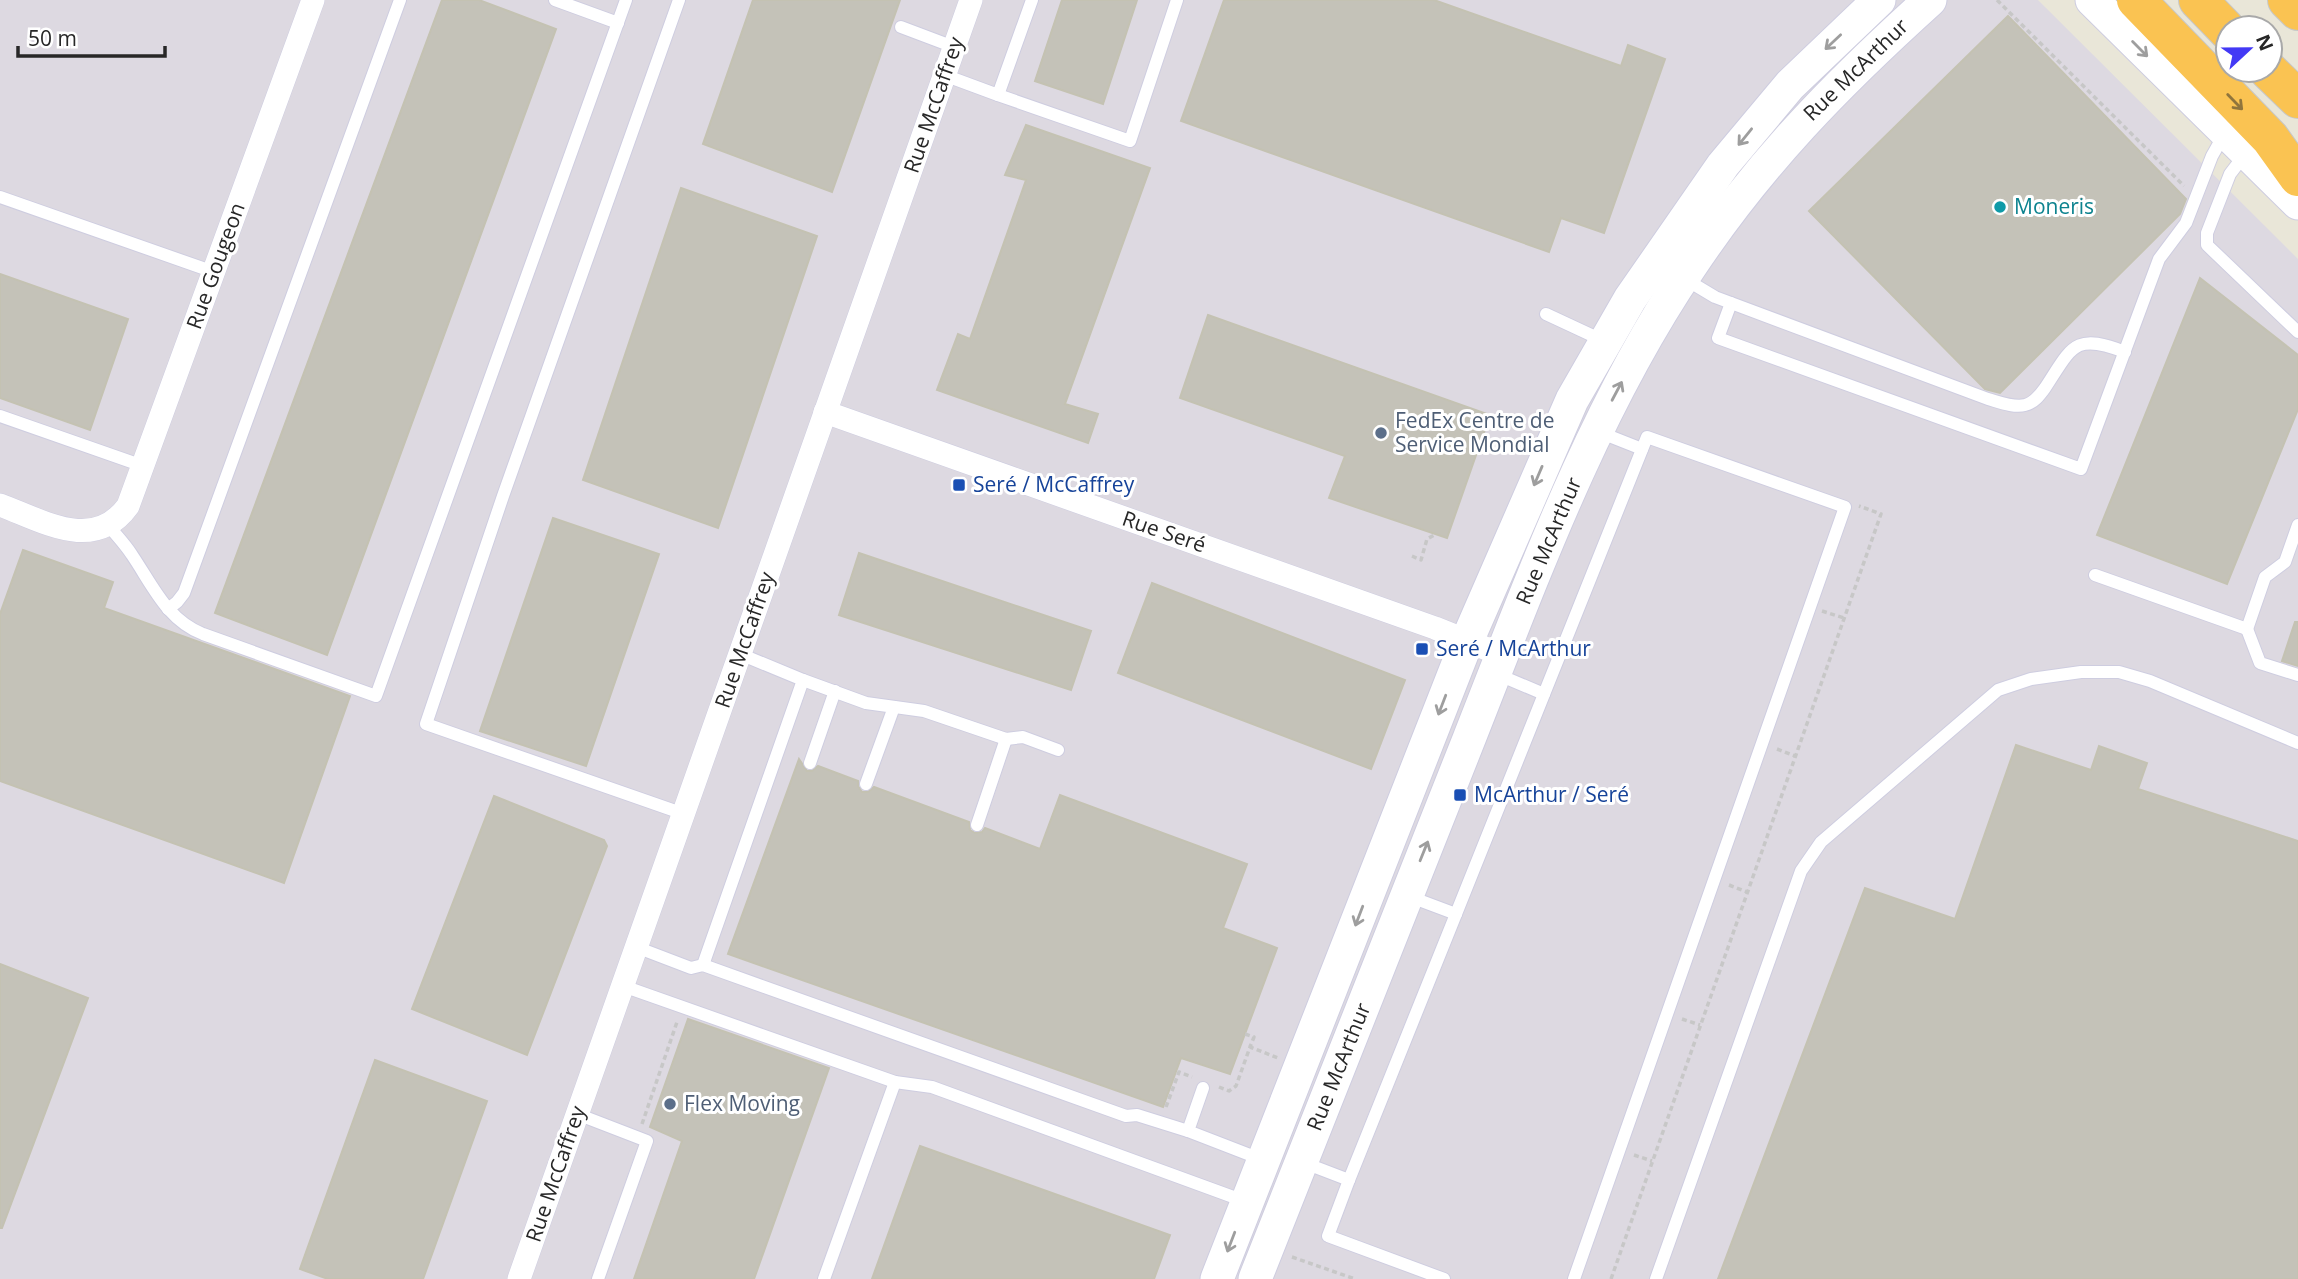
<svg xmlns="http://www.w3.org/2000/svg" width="2298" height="1279" font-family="'Open Sans',sans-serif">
  <rect width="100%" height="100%" fill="#e9e6d8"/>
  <path fill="#ddd9e1" d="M0,0H2038L2298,259V1279H0Z"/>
  <g fill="#c4c2b8" stroke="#c4c2b2" stroke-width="2">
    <path d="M442,0H479L556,29L327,655L215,613Z"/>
    <path d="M753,0H900L832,192L703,144Z"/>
    <path d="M1062,0H1137L1103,104L1035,81Z"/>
    <path d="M1224,0H1434L1621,66L1628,45L1665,59L1604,233L1561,218L1549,252L1181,121Z"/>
    <path d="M2008,16L2186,199L2180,214L2000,393L1985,389L1809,211Z"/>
    <path d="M1026,125L1150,168L1065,404L1098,414L1088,443L937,390L958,334L970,339L1026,180L1005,175Z"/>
    <path d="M681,188L817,236L718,528L583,480Z"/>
    <path d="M0,274L128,319L90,430L0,398Z"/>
    <path d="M2200,278L2298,355V409L2227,584L2097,535Z"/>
    <path d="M1208,315L1490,415L1447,538L1329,498L1345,456L1180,398Z"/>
    <path d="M553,518L659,554L586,766L480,731Z"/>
    <path d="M23,550L113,582L104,608L350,696L284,883L0,781V614Z"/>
    <path d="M859,553L1091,631L1071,690L839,615Z"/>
    <path d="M1152,583L1405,680L1371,769L1118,673Z"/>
    <path d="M2295,622H2298V666L2282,661Z"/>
    <path d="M2016,745L2091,770L2099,746L2147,763L2138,789L2298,841V1279H1718L1865,888L1955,919Z"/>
    <path d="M799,759L807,771H812L818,766L858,781V786L862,792H868L874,787L969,822L970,830L975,833L982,832L985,828L1040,849L1060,795L1247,864L1223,928L1277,948L1230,1074L1181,1058L1163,1107L728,954Z"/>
    <path d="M494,796L604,840L607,846L527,1055L412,1009Z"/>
    <path d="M0,964L88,998L2,1228H0Z"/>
    <path d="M688,1019L829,1068L754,1279H634L682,1141L650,1127Z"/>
    <path d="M375,1060L487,1101L423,1279H328L300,1269Z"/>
    <path d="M920,1146L1170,1235L1154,1279H872Z"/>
  </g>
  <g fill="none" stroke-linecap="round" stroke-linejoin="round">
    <g stroke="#cecde0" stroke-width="14">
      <g id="lane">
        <path d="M555,0L618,23"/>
        <path d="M679,0L503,496L426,724L684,814"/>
        <path d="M901,27L954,47"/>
        <path d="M944,75L998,95L1032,0"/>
        <path d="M998,95L1130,141L1177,0"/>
        <path d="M2246,153L2230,174L2207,233V245L2298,332"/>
        <path d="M0,197L214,272"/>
        <path d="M1685,279L1715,297L1988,399C1999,402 2014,408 2025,405C2034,403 2040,395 2045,388C2072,347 2074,332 2125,352"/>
        <path d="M1731,303L1718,338L2081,469L2159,259L2186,223L2212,156L2225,133"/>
        <path d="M1546,314L1604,341"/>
        <path d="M0,416L143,466"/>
        <path d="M1599,432L1642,449"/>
        <path d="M108,525C116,535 125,544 132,555C153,586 167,620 203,634L376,696L626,0"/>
        <path d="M2095,575L2247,629L2265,577L2285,562L2298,525"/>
        <path d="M168,609L177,602L184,593L400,0"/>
        <path d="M2247,629L2260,663L2298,675"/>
        <path d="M1504,667L1506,678L1544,694"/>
        <path d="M803,680L866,703L924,711L1006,739L1023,737L1058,750"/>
        <path d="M810,763L835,691"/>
        <path d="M866,784L894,707"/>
        <path d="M977,825L1006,739"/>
        <path d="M1456,914L1647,437L1845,507L1574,1279"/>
        <path d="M636,947L691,968L703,965L1126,1116L1137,1115L1188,1131"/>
        <path d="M703,965L803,680L740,654"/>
        <path d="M623,986L895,1082L932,1087L1247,1202"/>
        <path d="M1203,1088L1188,1131L1263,1160"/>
        <path d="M577,1114L647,1141L598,1279"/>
        <path d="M1302,1162L1349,1180L1456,914L1408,896"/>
        <path d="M1349,1180L1328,1236L1444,1279"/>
        <path d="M824,1279L895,1082"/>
        <path d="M1656,1279L1801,871L1821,842L1998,690L2031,679L2081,672H2119L2150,681L2298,743"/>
      </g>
    </g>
    <g stroke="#cecde0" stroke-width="24">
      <g id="street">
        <path d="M825,412L1435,628L1502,655"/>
        <path d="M0,505C43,521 94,553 128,506L313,0"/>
        <path d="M519,1279L971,0"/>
      </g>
    </g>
    <g stroke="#cecde0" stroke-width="35">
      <g id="secondary">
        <path d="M2092,0L2298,203"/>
        <path d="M1217,1279L1467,641L1572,400L1630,299L1723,165L1790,85L1879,0"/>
        <path d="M1255,1279C1326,1099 1397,919 1469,739C1532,579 1593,410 1690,267C1760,162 1837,84 1930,0"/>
      </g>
    </g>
    <g stroke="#c7c7c7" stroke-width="40">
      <g id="highway">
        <path d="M2136,0L2270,138L2298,177"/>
        <path d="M2198,0L2228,31"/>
        <path d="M2287,0L2298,11"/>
        <path d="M2268,70L2298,99"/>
      </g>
    </g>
    <g stroke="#c7c7c7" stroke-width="3.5" stroke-dasharray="5 3.5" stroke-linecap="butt">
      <path d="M1997,0L2184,186"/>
      <path d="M1412,556L1421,560L1427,539L1436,534"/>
      <path d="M1822,611L1844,618"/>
      <path d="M1777,749L1795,756"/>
      <path d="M1729,885L1747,892"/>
      <path d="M1682,1019L1700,1025"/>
      <path d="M1245,1034L1254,1037L1250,1047"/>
      <path d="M1219,1087L1229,1091L1236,1086L1250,1047L1278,1058"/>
      <path d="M1166,1107L1179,1072L1192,1077"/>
      <path d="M642,1124L677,1022"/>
      <path d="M1634,1155L1652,1161"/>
      <path d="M1292,1257L1355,1279"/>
      <path d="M1611,1279L1881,514L1859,506"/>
    </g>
    <use href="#lane" stroke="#fff" stroke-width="12"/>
    <use href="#street" stroke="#fff" stroke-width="23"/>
    <use href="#secondary" stroke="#fff" stroke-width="33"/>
    <use href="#highway" stroke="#fac352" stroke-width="38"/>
  </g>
  <defs><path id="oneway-shaft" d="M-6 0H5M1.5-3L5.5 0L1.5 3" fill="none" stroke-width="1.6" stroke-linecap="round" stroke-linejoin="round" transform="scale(1.75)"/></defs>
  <g stroke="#9e9e9e">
    <use href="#oneway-shaft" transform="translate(1833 42) rotate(137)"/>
    <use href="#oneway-shaft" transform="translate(2140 49) rotate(45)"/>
    <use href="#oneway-shaft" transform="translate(1745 137) rotate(129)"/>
    <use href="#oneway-shaft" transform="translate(1617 391) rotate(-62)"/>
    <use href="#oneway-shaft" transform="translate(1538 476) rotate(113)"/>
    <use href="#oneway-shaft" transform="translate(1442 705) rotate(111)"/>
    <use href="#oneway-shaft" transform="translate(1424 851) rotate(-68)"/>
    <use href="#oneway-shaft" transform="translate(1359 916) rotate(111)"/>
    <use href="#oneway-shaft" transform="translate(1231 1242) rotate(111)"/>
  </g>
  <use stroke="#90753c" href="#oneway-shaft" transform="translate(2235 102) rotate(46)"/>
  <circle fill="#0f9aa8" stroke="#fff" stroke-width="2.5" cx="2000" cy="207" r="7"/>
  <g fill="#5c6f8a" stroke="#fff" stroke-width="2.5">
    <circle cx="1381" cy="433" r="7"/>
    <circle cx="670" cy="1104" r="7"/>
  </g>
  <g fill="#1a4fb4" stroke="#fff" stroke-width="2.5">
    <rect x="952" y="478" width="14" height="14" rx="3.5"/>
    <rect x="1415" y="642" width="14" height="14" rx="3.5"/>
    <rect x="1453" y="788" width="14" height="14" rx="3.5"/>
  </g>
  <g text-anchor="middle" stroke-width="6" stroke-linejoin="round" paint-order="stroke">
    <g font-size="21" fill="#272727" stroke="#fff">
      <text transform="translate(1856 70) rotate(-44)" y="7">Rue McArthur</text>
      <text transform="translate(934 105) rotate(-71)" y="7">Rue McCaffrey</text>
      <text transform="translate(216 266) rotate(-70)" y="7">Rue Gougeon</text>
      <text transform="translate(1164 532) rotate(19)" y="7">Rue Seré</text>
      <text transform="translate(1549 541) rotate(-67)" y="7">Rue McArthur</text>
      <text transform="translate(745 640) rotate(-71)" y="7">Rue McCaffrey</text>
      <text transform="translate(1339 1067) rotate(-68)" y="7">Rue McArthur</text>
      <text transform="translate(556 1174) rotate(-71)" y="7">Rue McCaffrey</text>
    </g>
    <g font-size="21" fill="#0d838f" stroke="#fff" text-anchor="start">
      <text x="2014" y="214">Moneris</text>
    </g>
    <g font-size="21" fill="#4e5e75" stroke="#fff" text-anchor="start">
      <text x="1395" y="428">FedEx Centre de<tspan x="1395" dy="24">Service Mondial</tspan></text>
      <text x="684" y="1111">Flex Moving</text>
    </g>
    <g font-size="21" fill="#164399" stroke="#fff" text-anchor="start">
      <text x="973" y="492">Seré / McCaffrey</text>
      <text x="1436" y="656">Seré / McArthur</text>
      <text x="1474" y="802">McArthur / Seré</text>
    </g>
  </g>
  <g transform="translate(2249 49) rotate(68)"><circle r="33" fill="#ffffff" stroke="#a9a9a9" stroke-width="2"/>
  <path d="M0-5L12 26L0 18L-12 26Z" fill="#4339f5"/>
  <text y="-10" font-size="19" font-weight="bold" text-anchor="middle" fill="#272727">N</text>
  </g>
  <path d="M18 46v10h147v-10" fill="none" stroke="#272727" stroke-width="3.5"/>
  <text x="28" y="46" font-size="21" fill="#272727" stroke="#ffffff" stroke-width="5" paint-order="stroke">50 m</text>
</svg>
